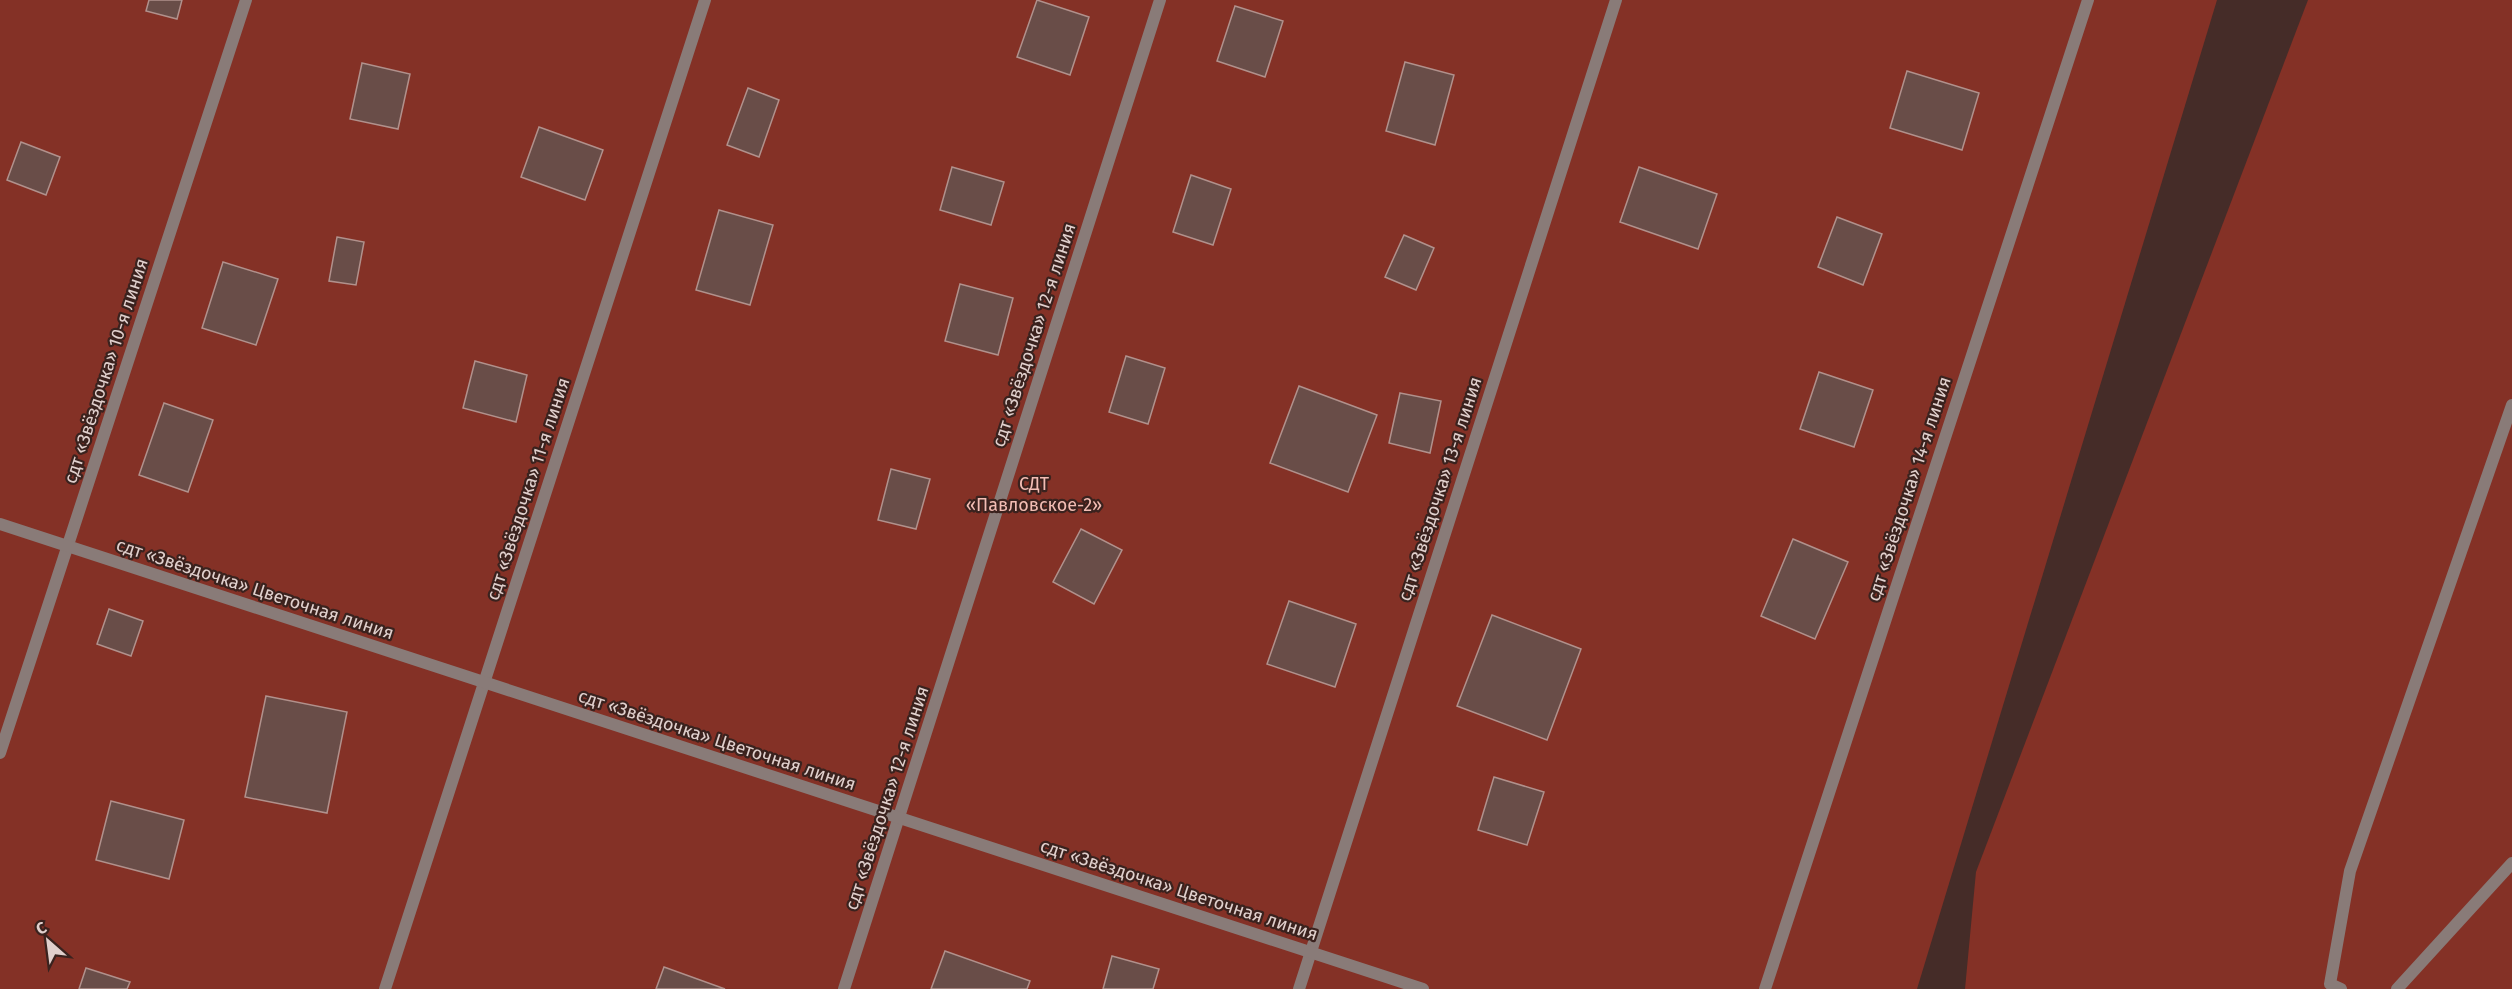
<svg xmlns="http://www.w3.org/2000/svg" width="2512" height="989" font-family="'Fira Sans',sans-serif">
  <rect width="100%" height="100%" fill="#452c28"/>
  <g fill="#843126">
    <path d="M0,0H2217L1917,989H0Z"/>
    <path d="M2308,0H2512V989H1965L1976,872Z"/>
  </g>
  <g fill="#694d48" stroke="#b1918c" stroke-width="1.5">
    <path d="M149,0H182L177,19L146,11Z"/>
    <path d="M1037,0L1089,17L1070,75L1017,57Z"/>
    <path d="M1235,6L1283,21L1265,77L1217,61Z"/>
    <path d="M1405,62L1454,75L1435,145L1386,131Z"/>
    <path d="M362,63L410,74L398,129L350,119Z"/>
    <path d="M1907,71L1979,93L1962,150L1890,128Z"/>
    <path d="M748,88L779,100L759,157L727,145Z"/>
    <path d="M539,127L603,150L585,200L521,177Z"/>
    <path d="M21,142L60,157L46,195L7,180Z"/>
    <path d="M952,167L1004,182L991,225L940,210Z"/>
    <path d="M1639,167L1717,194L1698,249L1620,222Z"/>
    <path d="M1191,175L1231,189L1213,245L1173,232Z"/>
    <path d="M719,210L773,225L750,305L696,290Z"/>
    <path d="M1837,217L1882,234L1863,285L1818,267Z"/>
    <path d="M1404,235L1434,248L1416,290L1385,277Z"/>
    <path d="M337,237L364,242L356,285L329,281Z"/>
    <path d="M223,262L278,279L256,345L202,328Z"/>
    <path d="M960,284L1013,298L998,355L945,341Z"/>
    <path d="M1126,356L1165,368L1148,424L1109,412Z"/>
    <path d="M475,361L527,375L516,422L463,408Z"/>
    <path d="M1819,372L1873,390L1854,447L1800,429Z"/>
    <path d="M1299,386L1377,415L1348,492L1270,463Z"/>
    <path d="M1400,393L1441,401L1430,453L1389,443Z"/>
    <path d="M164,403L213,420L188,492L139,475Z"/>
    <path d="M891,469L930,479L916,529L878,520Z"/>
    <path d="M1081,529L1122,550L1094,604L1053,582Z"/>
    <path d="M1793,539L1848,562L1815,639L1761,616Z"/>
    <path d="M1289,601L1356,624L1335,687L1267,664Z"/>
    <path d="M109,609L143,621L131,656L97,644Z"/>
    <path d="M1492,615L1581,649L1547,740L1457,706Z"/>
    <path d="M266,696L347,712L327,813L245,797Z"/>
    <path d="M1494,777L1544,792L1527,845L1478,830Z"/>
    <path d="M111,801L184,820L169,879L96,860Z"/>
    <path d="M945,951L1030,981L1027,989H931Z"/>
    <path d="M1112,956L1159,969L1153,989H1103Z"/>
    <path d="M664,967L725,989H656Z"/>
    <path d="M86,968L130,982L127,989H79Z"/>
  </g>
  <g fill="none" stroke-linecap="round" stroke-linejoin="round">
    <g stroke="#897b78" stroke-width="12">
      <path d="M0,753L246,0"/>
      <path d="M385,989L705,0"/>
      <path d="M844,989L1160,0"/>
      <path d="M1299,989L1616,0"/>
      <path d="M1765,989L2088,0"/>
      <path d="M2341,989L2330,984L2350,871L2512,405"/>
      <path d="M2397,989L2512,863"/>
    </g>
    <path stroke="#897b78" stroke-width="12" d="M0,524L1423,989"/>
  </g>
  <g text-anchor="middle" stroke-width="4.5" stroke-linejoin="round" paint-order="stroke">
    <g font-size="18" fill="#e1d0cd" stroke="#3a221e">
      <text transform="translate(1034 335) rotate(-72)" y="6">сдт «Звёздочка» 12-я линия</text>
      <text transform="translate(106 371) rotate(-72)" y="6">сдт «Звёздочка» 10-я линия</text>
      <text transform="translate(528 489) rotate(-72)" y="6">сдт «Звёздочка» 11-я линия</text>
      <text transform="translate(1440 489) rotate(-72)" y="6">сдт «Звёздочка» 13-я линия</text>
      <text transform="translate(1909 489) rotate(-72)" y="6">сдт «Звёздочка» 14-я линия</text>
      <text transform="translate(255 589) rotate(18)" y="6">сдт «Звёздочка» Цветочная линия</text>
      <text transform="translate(717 740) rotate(18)" y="6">сдт «Звёздочка» Цветочная линия</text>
      <text transform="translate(887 798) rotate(-72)" y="6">сдт «Звёздочка» 12-я линия</text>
      <text transform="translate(1179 890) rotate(18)" y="6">сдт «Звёздочка» Цветочная линия</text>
    </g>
    <g font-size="18" fill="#f3bdb4" stroke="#3a221e">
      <text x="1034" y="490">СДТ<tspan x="1034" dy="21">«Павловское-2»</tspan></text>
    </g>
  </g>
  <g transform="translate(48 941) rotate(332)" stroke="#3a221e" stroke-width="4.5" paint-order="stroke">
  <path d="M0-4.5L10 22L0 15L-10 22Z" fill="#e1d0cd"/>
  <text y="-9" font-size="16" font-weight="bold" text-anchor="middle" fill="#e1d0cd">С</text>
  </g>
</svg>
